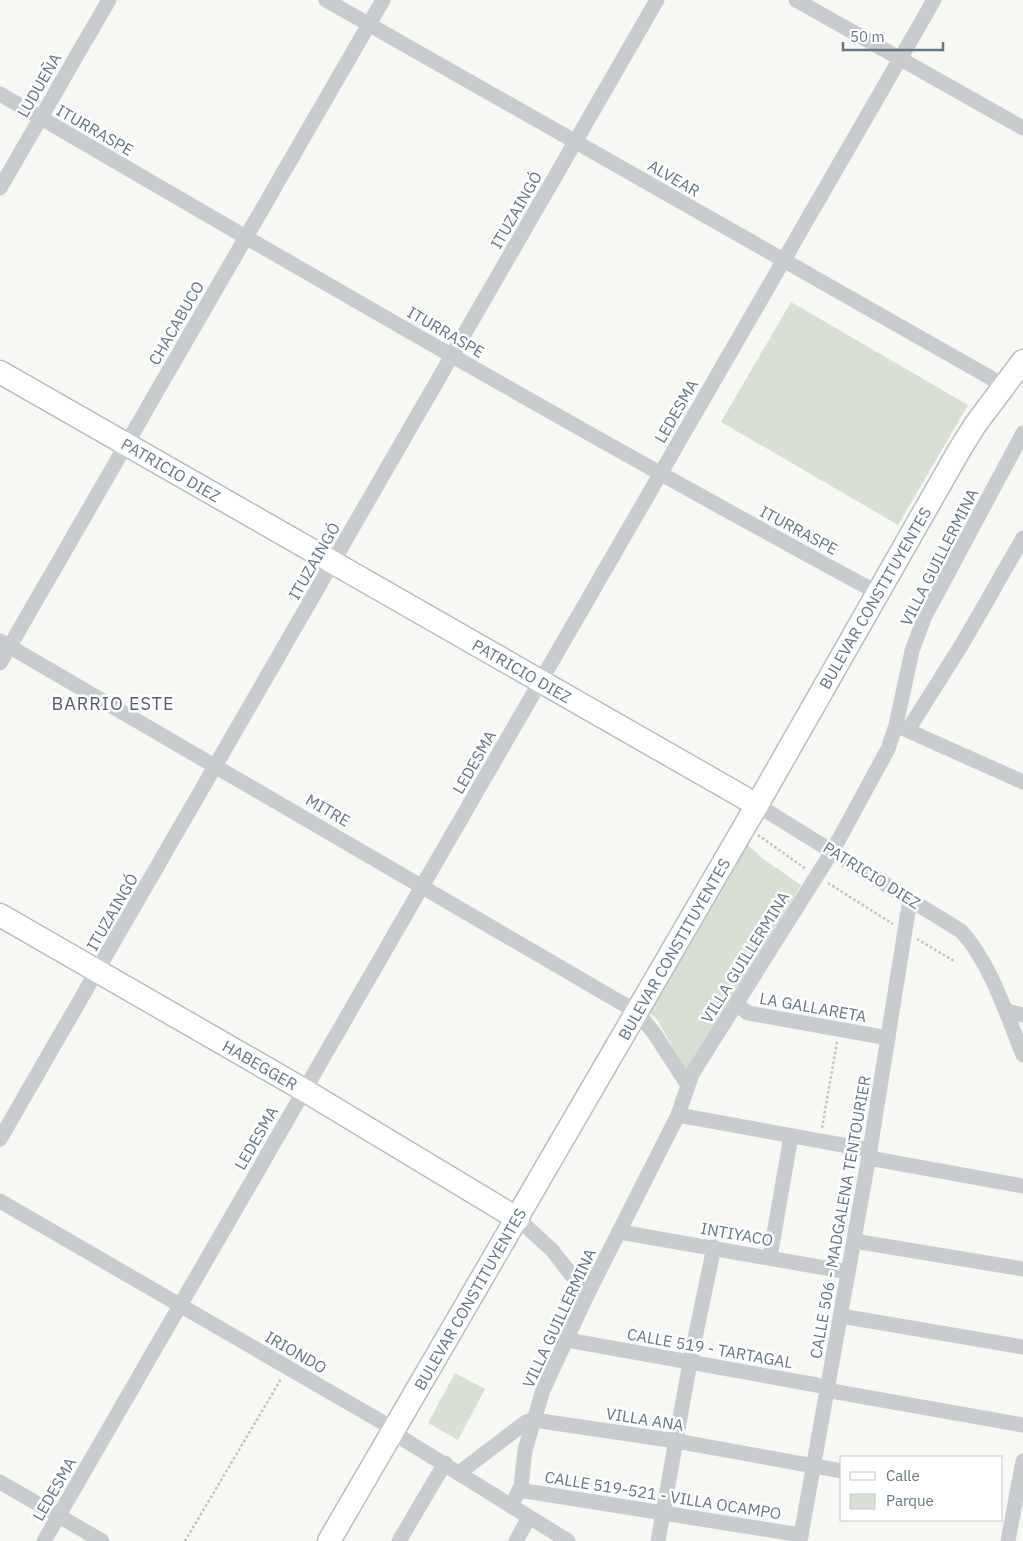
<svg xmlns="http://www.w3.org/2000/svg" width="1023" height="1541" font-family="'IBM Plex Sans',sans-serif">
  <rect width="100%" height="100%" fill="#f7f7f3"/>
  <g fill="#d8e0d4">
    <path d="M791,302L968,405L898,525L721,422Z"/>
    <path d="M745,842L762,858L801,885L689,1070L685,1069L658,1021L648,1010Z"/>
    <path d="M455,1373L485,1389L458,1440L428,1423Z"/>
  </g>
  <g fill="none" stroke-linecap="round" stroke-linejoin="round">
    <g stroke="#b8bec2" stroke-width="25">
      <g id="secondary">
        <path d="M0,372L757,805"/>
        <path d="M0,915L304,1090L518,1219"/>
        <path d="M329,1541L757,805L960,449L975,425L1023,361"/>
      </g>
    </g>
    <g stroke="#bfc2c4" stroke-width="2.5" stroke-dasharray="2.5 2.5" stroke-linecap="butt">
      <path d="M758,835L806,869"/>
      <path d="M828,883L893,924"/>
      <path d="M917,939L956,962"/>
      <path d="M822,1128L837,1042"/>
      <path d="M185,1541L281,1379"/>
    </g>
    <g stroke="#c9cccf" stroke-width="15">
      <path d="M326,0L1005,386"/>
      <path d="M796,0L1023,128"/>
      <path d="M0,94C291,264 582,433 878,593"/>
      <path d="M0,188L109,0"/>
      <path d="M0,641L637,1012L654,1033L687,1084"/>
      <path d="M0,663L383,0"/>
      <path d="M900,727L1023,782"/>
      <path d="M908,730L964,641L1023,538"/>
      <path d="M757,805L961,931C990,962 1007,1015 1023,1055"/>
      <path d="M736,1004L748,1013L888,1038"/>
      <path d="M1006,1011L1023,1015"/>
      <path d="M678,1115L870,1150"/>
      <path d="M0,1139L657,0"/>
      <path d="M869,1158L1023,1186"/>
      <path d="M0,1201L394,1429L405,1440L568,1541"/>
      <path d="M518,1219L552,1250L587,1295"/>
      <path d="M620,1232L848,1272"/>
      <path d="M854,1241L1023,1269"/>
      <path d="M770,1257L791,1136"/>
      <path d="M841,1316L1023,1347"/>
      <path d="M567,1340L817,1385L837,1392L1023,1425"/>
      <path d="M459,1473L526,1422L534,1420L676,1441L842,1471"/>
      <path d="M0,1482L102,1541"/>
      <path d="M519,1490L801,1535"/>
      <path d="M511,1506L521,1487L525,1450L543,1390L587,1295L678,1115L692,1074L833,850L888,749L896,725L912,651L924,618L1023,433"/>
      <path d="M44,1541L934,0"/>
      <path d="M399,1541L445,1463"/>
      <path d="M516,1541L529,1517"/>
      <path d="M658,1541L690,1362L714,1247"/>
      <path d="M800,1541L870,1150L910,899"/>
      <path d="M1008,1541L1023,1461"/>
    </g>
    <use href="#secondary" stroke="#fff" stroke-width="22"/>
  </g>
  <g text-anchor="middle" stroke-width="5" stroke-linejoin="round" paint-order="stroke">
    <g font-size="16" fill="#637788" stroke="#fff">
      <text transform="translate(39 85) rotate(-60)" y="6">LUDUEÑA</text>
      <text transform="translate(95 130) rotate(30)" y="6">ITURRASPE</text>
      <text transform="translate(674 178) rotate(30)" y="6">ALVEAR</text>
      <text transform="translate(516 210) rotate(-60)" y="6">ITUZAINGÓ</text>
      <text transform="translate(176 323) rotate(-60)" y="6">CHACABUCO</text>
      <text transform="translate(446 332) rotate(30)" y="6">ITURRASPE</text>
      <text transform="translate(676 411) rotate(-60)" y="6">LEDESMA</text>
      <text transform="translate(171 470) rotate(30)" y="6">PATRICIO DIEZ</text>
      <text transform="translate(799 530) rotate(28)" y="6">ITURRASPE</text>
      <text transform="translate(939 557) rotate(-63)" y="6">VILLA GUILLERMINA</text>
      <text transform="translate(314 561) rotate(-60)" y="6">ITUZAINGÓ</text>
      <text transform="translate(875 598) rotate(-60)" y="6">BULEVAR CONSTITUYENTES</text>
      <text transform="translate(522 671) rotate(30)" y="6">PATRICIO DIEZ</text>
      <text transform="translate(474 762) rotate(-60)" y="6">LEDESMA</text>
      <text transform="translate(328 810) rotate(30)" y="6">MITRE</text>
      <text transform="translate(872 875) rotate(32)" y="6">PATRICIO DIEZ</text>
      <text transform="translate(112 912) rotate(-60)" y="6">ITUZAINGÓ</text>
      <text transform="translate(674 949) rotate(-60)" y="6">BULEVAR CONSTITUYENTES</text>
      <text transform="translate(745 957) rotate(-58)" y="6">VILLA GUILLERMINA</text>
      <text transform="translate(813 1007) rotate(10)" y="6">LA GALLARETA</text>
      <text transform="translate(260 1065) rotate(30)" y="6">HABEGGER</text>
      <text transform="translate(256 1138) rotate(-60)" y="6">LEDESMA</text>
      <text transform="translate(840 1217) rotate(-80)" y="6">CALLE 506 - MADGALENA TENTOURIER</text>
      <text transform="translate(737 1234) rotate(10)" y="6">INTIYACO</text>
      <text transform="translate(470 1299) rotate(-60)" y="6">BULEVAR CONSTITUYENTES</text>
      <text transform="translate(559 1318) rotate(-65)" y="6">VILLA GUILLERMINA</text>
      <text transform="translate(710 1348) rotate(10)" y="6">CALLE 519 - TARTAGAL</text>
      <text transform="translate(296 1352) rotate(30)" y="6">IRIONDO</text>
      <text transform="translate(645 1419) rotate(9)" y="6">VILLA ANA</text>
      <text transform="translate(54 1489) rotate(-60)" y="6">LEDESMA</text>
      <text transform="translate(663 1495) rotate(9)" y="6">CALLE 519-521 - VILLA OCAMPO</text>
    </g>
    <g font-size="18" letter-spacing="1" fill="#52606c" stroke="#fff">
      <text x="113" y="710">BARRIO ESTE</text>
    </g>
  </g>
  <rect x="840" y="1456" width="162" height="65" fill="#ffffff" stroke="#c1c9cf"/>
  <rect x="850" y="1472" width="25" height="8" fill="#ffffff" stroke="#c1c9cf"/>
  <text x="886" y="1481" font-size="15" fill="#637788">Calle</text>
  <rect x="850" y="1494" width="25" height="15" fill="#d8e0d4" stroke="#c1c9cf"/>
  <text x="886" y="1506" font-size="15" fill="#637788">Parque</text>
  <path d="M843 42v8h100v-8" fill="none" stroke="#637788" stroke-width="2.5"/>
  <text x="850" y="42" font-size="15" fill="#637788" stroke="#ffffff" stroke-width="4" paint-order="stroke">50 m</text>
</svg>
